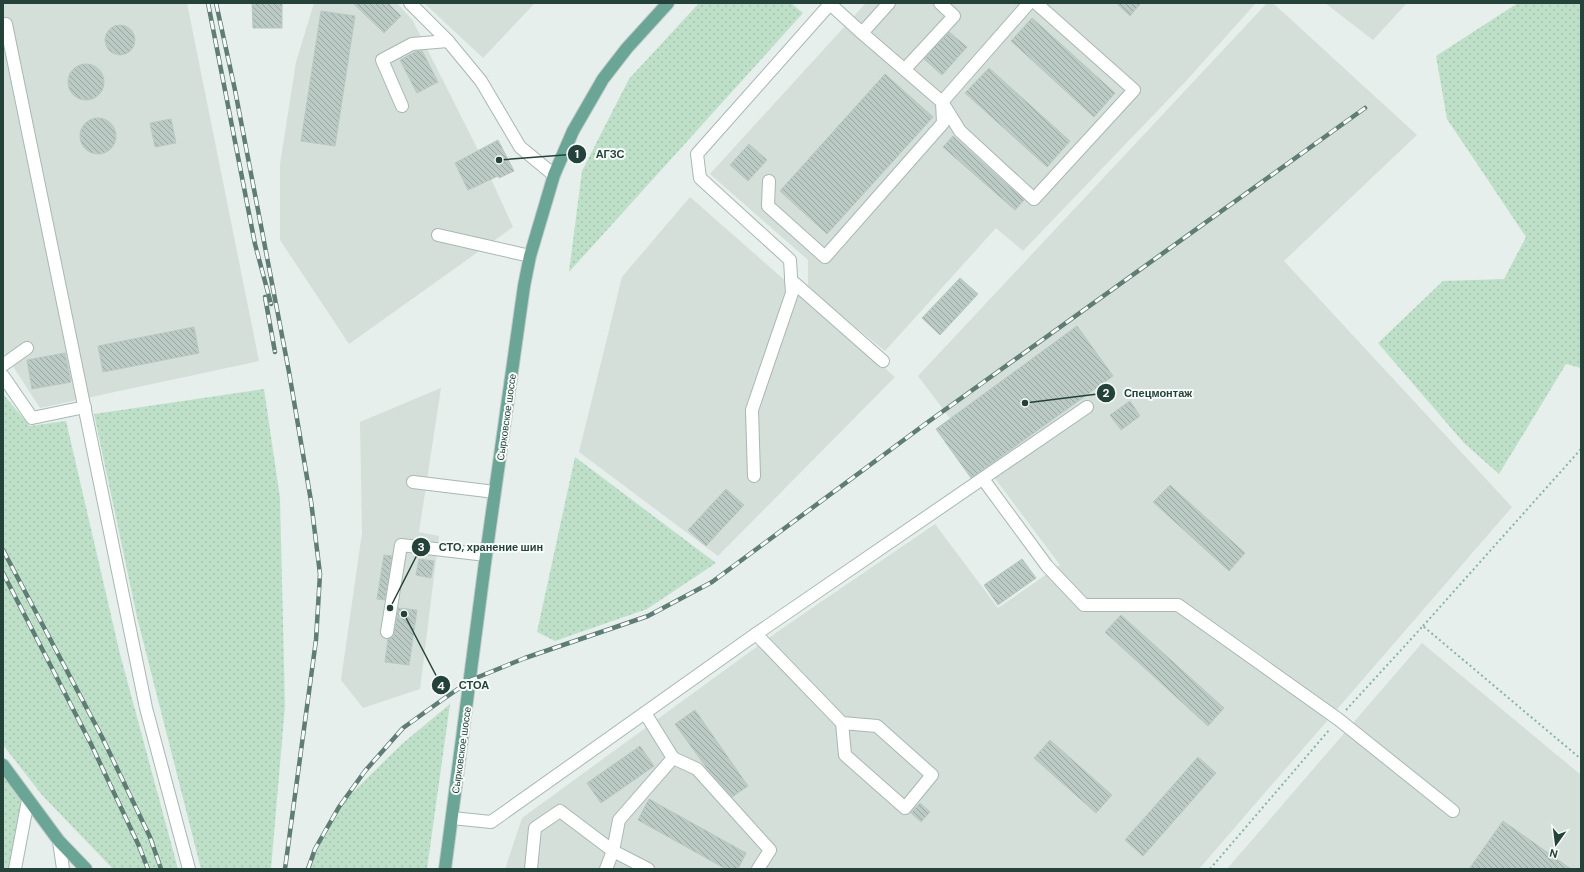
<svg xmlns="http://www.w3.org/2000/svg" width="1584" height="872" font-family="'DM Sans',sans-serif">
  <defs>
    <pattern id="grass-dots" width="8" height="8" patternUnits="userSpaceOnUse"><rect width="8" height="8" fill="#bfe0c8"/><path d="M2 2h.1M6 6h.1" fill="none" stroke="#a4c1ad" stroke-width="1.8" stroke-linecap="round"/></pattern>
    <pattern id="building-back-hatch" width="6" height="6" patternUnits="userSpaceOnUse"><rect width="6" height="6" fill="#bbcac4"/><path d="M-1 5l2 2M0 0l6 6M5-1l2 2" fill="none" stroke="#98a6a0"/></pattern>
  </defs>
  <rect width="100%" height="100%" fill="#e6efeb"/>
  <g fill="#d4dfda">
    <path d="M3,3H187L259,361L40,408L3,351Z"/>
    <path d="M314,3H397L413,21L477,148L513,227L349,344L280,240V164L296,62Z"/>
    <path d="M424,3H535L483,58Z"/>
    <path d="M866,3H1256L1186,81L1023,251L996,228L885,351L808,288V260L710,174Z"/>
    <path d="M1267,3H1273L1417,135L1284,261L1512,507L1199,869H505L522,818L777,632L935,524L998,608L1060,565L918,376Z"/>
    <path d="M1325,3H1407L1373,40Z"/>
    <path d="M690,197L895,377L718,556L579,452L622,277Z"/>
    <path d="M441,388L419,532L439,536L420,689L363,708L341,680L362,533L360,422Z"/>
    <path d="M1422,643L1581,775V869H1227Z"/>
  </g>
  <g fill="url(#grass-dots)">
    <path d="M699,3H791L803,13L569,272L582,171L629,79Z"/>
    <path d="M1518,3H1581V368L1566,364L1499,474L1464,443L1378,343L1443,281L1504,279L1526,237L1447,119L1436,56Z"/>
    <path d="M264,389L280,498L285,706L271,869H201L137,617L94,414Z"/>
    <path d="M3,394L30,426L66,421L120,654L178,869H113L42,795L3,745Z"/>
    <path d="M575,457L716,563L647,609L555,641L537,632Z"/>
    <path d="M450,704L427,869H305L324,831L345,800L402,744Z"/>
    <path d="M3,765L28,800L15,869H3Z"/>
  </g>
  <g fill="url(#building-back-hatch)" stroke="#b8c9c2">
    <path d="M252,3H282V28H253Z"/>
    <path d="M353,3H388L401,16L384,33Z"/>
    <path d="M1116,3H1141L1130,16Z"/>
    <path d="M321,11L355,16L335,146L301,141Z"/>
    <path d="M1032,18L1115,93L1094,117L1011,41Z"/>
    <circle cx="120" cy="40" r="15"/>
    <path d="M949,32L967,47L942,75L924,59Z"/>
    <path d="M417,51H422L438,82L417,93L400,60Z"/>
    <circle cx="86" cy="82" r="18"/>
    <path d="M989,68L1070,141L1047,167L965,93Z"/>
    <path d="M885,74L933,117L827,234L780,191Z"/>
    <circle cx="98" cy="136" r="18"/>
    <path d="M171,119L176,143L155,147L150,123Z"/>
    <path d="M953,136L1024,200L1015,210L943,147Z"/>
    <path d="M498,140L514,171L499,178L498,176L468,190L455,163Z"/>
    <path d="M749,144L767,160L748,181L730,165Z"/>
    <path d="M960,278L978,294L940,335L922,318Z"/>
    <path d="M1077,326L1113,376L971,478L936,429Z"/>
    <path d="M194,327L199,353L103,372L98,346Z"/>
    <path d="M65,353L71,382L32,389L27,360Z"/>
    <path d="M1130,401L1140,416L1121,430L1110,415Z"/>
    <path d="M1170,485L1245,553L1229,571L1153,502Z"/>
    <path d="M726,489L744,505L706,546L688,530Z"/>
    <path d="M384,555L392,556L385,600L377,599Z"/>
    <path d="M419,559L434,561L431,578L416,575Z"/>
    <path d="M1022,559L1036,578L998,605L984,585Z"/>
    <path d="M398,608L417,610L409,665L385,662L388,639L393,637L394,634Z"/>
    <path d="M1121,615L1224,708L1208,726L1105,632Z"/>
    <path d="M695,710L748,786L732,797L706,767L675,724Z"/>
    <path d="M1050,740L1112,795L1096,813L1034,758Z"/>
    <path d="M640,746L654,766L601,803L587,783Z"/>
    <path d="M1198,757L1216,773L1143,856L1125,840Z"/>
    <path d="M649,799L746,853L738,869H726L638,820Z"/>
    <path d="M920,803L930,812L921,822L911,813Z"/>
    <path d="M1503,821L1571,869H1469Z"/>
  </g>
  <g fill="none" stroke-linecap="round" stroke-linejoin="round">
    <g stroke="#a8b8b2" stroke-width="14">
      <g id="minor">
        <path d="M410,3L448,41L481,81L520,147L554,175"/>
        <path d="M829,3L862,33L942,102L960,131L1034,199L1134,90L1036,3"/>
        <path d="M6,24L146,708L189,869"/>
        <path d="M862,33L889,3"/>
        <path d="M905,69L954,16L940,3"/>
        <path d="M402,106L382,60L412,44L448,41"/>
        <path d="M769,181L768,206L825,257L943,123L942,102L1029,3"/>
        <path d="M438,235L530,256"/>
        <path d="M791,280L883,361"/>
        <path d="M3,365L27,348"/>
        <path d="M3,376L32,418L85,407"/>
        <path d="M754,476L752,410L792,293L790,260L700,178L697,154L830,4"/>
        <path d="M983,479L1047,566L1084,605H1178L1338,719L1453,811"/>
        <path d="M413,482L495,492"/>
        <path d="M387,632L401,545L486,555"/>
        <path d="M756,634L842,723L845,755L905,808L932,775L877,726L842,723"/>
        <path d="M673,758L697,769L770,850L758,869"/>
        <path d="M452,818L491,822L756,634L1087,407"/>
        <path d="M59,841L63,869"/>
        <path d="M15,869L28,800"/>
        <path d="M531,869L535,828L560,811L613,851L648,869"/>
        <path d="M606,869L613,851L619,820L673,758L645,713"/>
      </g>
    </g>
    <g stroke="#c2cac8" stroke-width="14">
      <g id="major">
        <path d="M3,765L59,841L86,869"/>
        <path d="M445,869L486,555L524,286L530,256L554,175L573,131L603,79L627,48L668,3"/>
      </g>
    </g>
    <g stroke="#86b3a5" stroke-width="2" stroke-dasharray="2 3" stroke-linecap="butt">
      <path d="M1423,626L1581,449"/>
      <path d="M1346,710L1423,626L1581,759"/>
      <path d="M1210,869L1330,729"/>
    </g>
    <use href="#minor" stroke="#fff" stroke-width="12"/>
    <use href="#major" stroke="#6aa596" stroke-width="12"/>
    <g stroke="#5f7d75" stroke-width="4.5">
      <g id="rail">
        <path d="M208,3L255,244L271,304"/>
        <path d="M216,3L235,90L289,372L311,501L320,574L316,640L285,869"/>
        <path d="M265,297L275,352"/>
        <path d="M3,550L102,737L150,837L161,869"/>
        <path d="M3,573L91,744L139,846L148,869"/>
        <path d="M308,869L315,849L339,807L365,771L403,728L442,700L471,680L525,658L648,616L712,582L928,422L1365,108"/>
      </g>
    </g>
    <use href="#rail" stroke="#f7fbf9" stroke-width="3" stroke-dasharray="9" stroke-linecap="butt"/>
  </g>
  <g text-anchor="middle" stroke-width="4" stroke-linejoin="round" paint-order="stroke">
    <g font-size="10" fill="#24423a" stroke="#f7fbf9">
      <text transform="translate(506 417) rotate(-82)" y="4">Сырковское шоссе</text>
      <text transform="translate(461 750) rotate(-82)" y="4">Сырковское шоссе</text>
    </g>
  </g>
  <path fill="none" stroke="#24423a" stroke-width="1.5" d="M499 160L577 154M1025 403L1106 393M390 608L421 547M404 614L441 685"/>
  <g fill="#24423a" stroke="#f7fbf9" stroke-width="1.5">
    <circle cx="499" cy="160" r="4"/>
    <circle cx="1025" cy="403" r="4"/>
    <circle cx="390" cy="608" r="4"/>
    <circle cx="404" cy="614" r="4"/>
    <circle cx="577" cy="154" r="10"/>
    <circle cx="1106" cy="393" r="10"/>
    <circle cx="421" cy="547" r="10"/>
    <circle cx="441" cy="685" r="10"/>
  </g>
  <g font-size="12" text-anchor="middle" font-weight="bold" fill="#fff">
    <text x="577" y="158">1</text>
    <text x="1106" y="397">2</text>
    <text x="421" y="551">3</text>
    <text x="441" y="690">4</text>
  </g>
  <g font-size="11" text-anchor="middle" font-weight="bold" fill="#24423a" stroke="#f7fbf9" stroke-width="4" stroke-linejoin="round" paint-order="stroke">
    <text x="610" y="158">АГЗС</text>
    <text x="1158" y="397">Спецмонтаж</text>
    <text x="491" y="551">СТО, хранение шин</text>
    <text x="474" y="689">СТОА</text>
  </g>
  <rect width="1584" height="872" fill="none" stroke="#24423a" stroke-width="8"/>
  <g transform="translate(1556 844) rotate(194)" stroke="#f7fbf9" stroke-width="3" paint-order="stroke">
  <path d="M0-3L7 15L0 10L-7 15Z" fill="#24423a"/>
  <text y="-6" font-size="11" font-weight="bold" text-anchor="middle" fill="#24423a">N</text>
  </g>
</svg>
